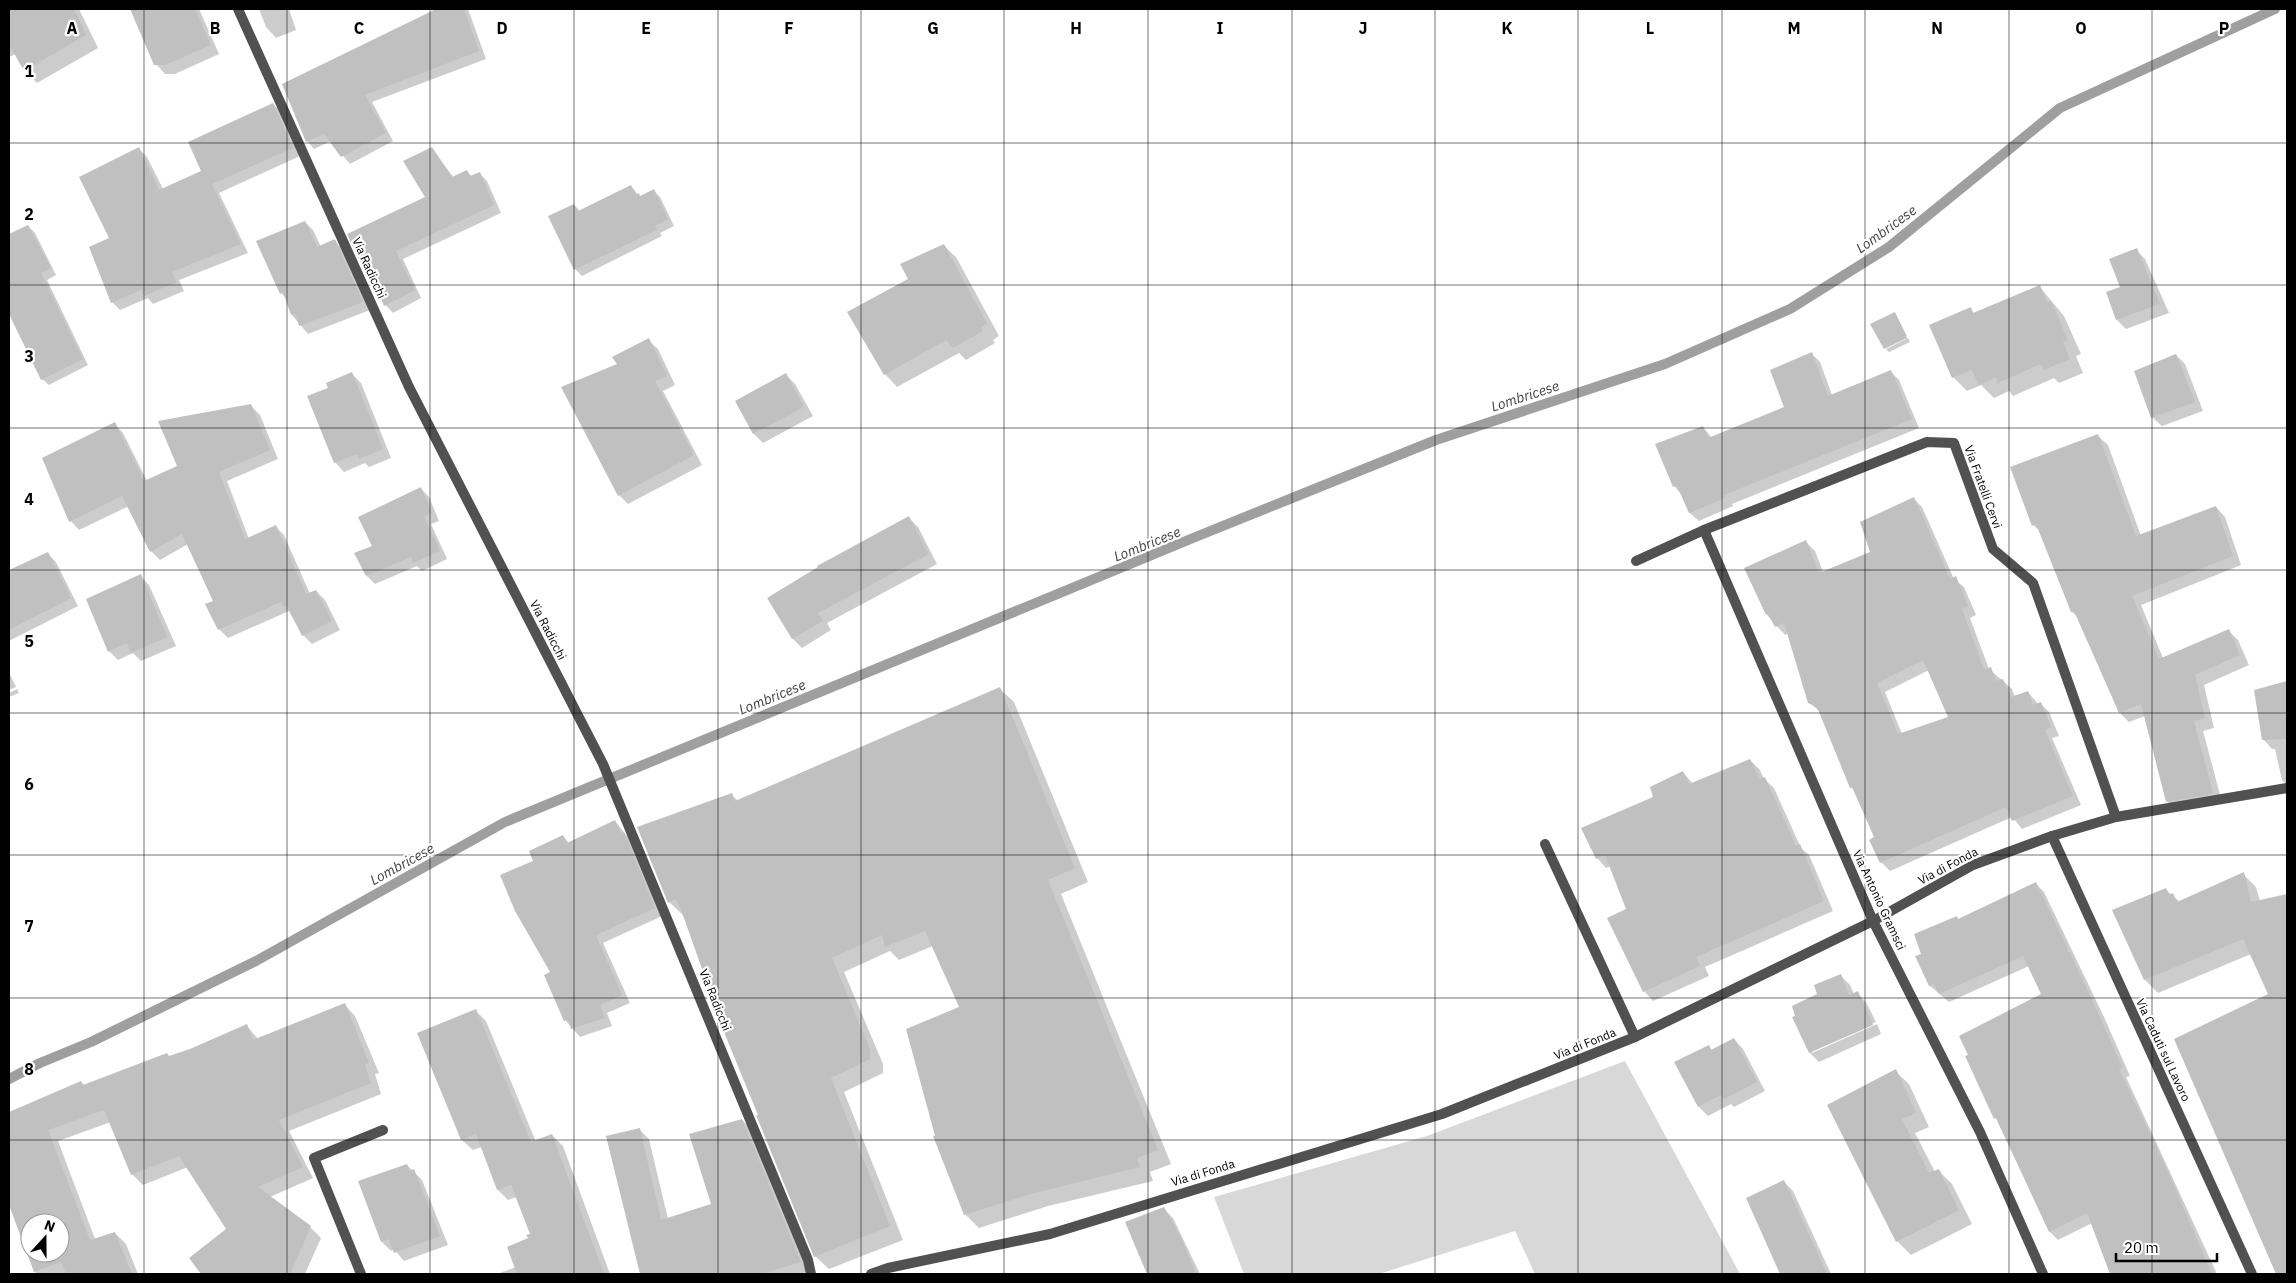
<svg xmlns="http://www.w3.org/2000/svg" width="2296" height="1283" font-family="'IBM Plex Sans',sans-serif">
  <rect width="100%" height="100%" fill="#fff"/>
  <path fill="#d8d8d8" d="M1625,1061L1740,1274H1535L1515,1231L1379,1274H1244L1214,1197L1427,1136Z"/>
  <g fill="#0003" fill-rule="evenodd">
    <path d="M9,9H79L98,48L37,83L25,70L16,54L9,57Z"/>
    <path d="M131,9H199L219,54L175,74H165L156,64Z"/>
    <path d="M259,9H289L296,30L276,38L266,27Z"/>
    <path d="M439,9H468L486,59L372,102L393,141L350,164L331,141L314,149L307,141L283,85Z"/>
    <path d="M273,104L281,112L300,156L219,193L248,253L179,280L184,291L153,304L148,298L120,310L112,302L111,239L139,149L147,157L163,189L202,171Z"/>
    <path d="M432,149L454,178L467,171L472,177L479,173L487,181L501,213L403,259L421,298L393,313L377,296L349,234L427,198Z"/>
    <path d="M631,186L640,197L654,191L660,197L674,226L660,233L662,236L582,276L575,269L550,217L574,205L580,211Z"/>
    <path d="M305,222L313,230L321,247L334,241L343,249L370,310L308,334L292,315L286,298L281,293Z"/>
    <path d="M28,226L35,233L56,275L47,280L88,365L49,385L42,379L29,328L9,288V235Z"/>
    <path d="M943,245L956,257L999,336L993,340L995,343L966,360L959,353L897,387L885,374L849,312L910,279Z"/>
    <path d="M2136,250L2145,259L2169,313L2126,329L2117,320L2121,288Z"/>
    <path d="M2039,286L2064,316L2081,354L2076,356L2083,373L2059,383L2054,378L2013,396L2009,391L1994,398L1981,385L1967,391L1953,377L1970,309L1975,314Z"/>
    <path d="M1895,313L1907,336L1884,347Z"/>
    <path d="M1908,338L1910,342L1889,352L1886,349Z"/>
    <path d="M648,340L658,349L675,385L663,391L702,465L628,504L619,495L618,365Z"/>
    <path d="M1812,354L1820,362L1832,395L1890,371L1899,380L1919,428L1732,504L1733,506L1699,521L1690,513L1682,495L1675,487L1656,445L1703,427L1712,438L1786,407Z"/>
    <path d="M2176,355L2185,364L2203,411L2162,426L2152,417Z"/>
    <path d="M352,374L361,383L391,458L369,467L365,463L344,472L335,462L330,388Z"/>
    <path d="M786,375L795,384L813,416L763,443L754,434L737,401Z"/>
    <path d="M251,406L260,415L278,459L227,481L249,539L275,526L284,535L310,594L316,591L325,600L340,630L312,644L303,635L289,611L228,638L219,629L214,601L188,544L160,560L151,551L129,506L79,530L71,521L43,458L114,424L123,433L147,481L178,467Z"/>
    <path d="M2098,436L2108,445L2141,536L2216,507L2225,517L2241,565L2141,605L2163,658L2228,630L2238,640L2249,665L2204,685L2214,728L2203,731L2222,802L2177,811L2167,801L2145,716L2129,722L2120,713L2079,618L2072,612L2041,532L2033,525Z"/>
    <path d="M421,489L429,497L439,521L431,524L447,559L422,571L417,566L375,584L367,576L373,547Z"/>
    <path d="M1913,498L1922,507L1954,579L1964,587L1976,615L1970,618L1989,669L2012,689L2015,697L2028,692L2038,704L2040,703L2049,712L2059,736L2052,738L2081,805L2022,829L2012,817L1890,871L1881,862L1875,838L1855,792L1851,787L1821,713L1809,702L1788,633L1785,635L1767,615L1806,542L1815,551L1823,572L1871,553ZM1929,670L1950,718L1902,734L1885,692Z"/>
    <path d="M909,518L918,527L937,564L827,623L831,630L802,648L793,639L769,598Z"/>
    <path d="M48,554L56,562L78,606L9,641V571Z"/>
    <path d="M140,576L149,585L176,646L141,661L133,653L118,660L109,651Z"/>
    <path d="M9,672L16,687L9,690Z"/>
    <path d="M2287,682V785L2282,780L2275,749H2272L2263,739L2256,691Z"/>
    <path d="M17,689L19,693L9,697V693Z"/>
    <path d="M1000,689L1014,702L1088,882L1061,894L1171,1164L1150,1172L1153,1181L1048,1206L979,1228L965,1214L936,1137L960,1008L933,946L899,960L890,951L844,972L883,1064V1073L844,1092L903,1240L829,1269L815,1256L683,915L669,902L731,794L738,801Z"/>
    <path d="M1750,760L1760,770L1764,779L1774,788L1801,848L1809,855L1833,911L1705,967L1709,976L1653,1001L1644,991L1628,909L1611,866L1606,868L1597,858L1654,797L1683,772L1693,784Z"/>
    <path d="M615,821L631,841L662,916L603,943L630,1003L607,1013L612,1026L580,1037L566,1021L551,973L534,861L563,836L569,843Z"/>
    <path d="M2243,874L2256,887L2260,901L2287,895V1274H2279L2267,1250L2269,994L2251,954L2158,993L2145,980L2165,889L2180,902Z"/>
    <path d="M2036,884L2044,892L2104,1017L2130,1076L2126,1077L2217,1274H2111L2092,1223L2058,1240L2050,1232L1967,1057L2043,995L2029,966L1949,1002L1930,986L1922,954L1959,920Z"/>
    <path d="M1841,976L1850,985L1854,994L1857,993L1866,1002L1876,1022L1812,1051V1053L1877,1024L1881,1034L1819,1062L1810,1053L1794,1017Z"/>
    <path d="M345,1005L355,1016L379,1073L375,1074L381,1094L289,1131L313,1178L270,1197L310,1227L321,1238L305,1274H203L191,1258L228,1229L188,1167L143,1185L132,1174L111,1122L58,1141L95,1239L115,1233L126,1244L138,1274H37L35,1272L9,1202V1113L81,1082L84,1085L191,1050L247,1026L258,1039ZM30,1223H60V1253H30Z"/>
    <path d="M476,1011L486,1021L536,1142L552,1135L563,1146L610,1274H497L516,1267L531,1234L517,1197L508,1200L498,1190L482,1147L473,1150L462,1140L418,1034Z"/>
    <path d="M1734,1039L1743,1049L1765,1091L1734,1107L1731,1104L1708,1116L1699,1107L1709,1047L1712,1050Z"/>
    <path d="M1895,1071L1909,1084L1929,1127L1915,1133L1935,1172L1939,1171L1952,1184L1972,1224L1911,1255L1897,1241Z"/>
    <path d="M742,1120L752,1130L810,1271L800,1274H641L607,1137L640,1130L649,1139L668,1219L712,1205Z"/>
    <path d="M407,1165L422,1180L448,1245L404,1261L394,1249L391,1251L382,1242L359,1182Z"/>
    <path d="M1784,1182L1793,1191L1831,1274H1782L1748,1198Z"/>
    <path d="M1164,1209L1173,1218L1200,1274H1149L1126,1222Z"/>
  </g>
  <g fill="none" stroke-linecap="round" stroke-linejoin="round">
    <path stroke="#9f9f9f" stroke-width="10" d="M9,1079L40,1063L91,1042L256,961L505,822L1193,538L1436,440L1665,364L1790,309L1889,247L2060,108L2275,9"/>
  </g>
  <g fill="#c0c0c0" fill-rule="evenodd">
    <path d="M9,9H74L86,35L24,71L9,44Z"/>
    <path d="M130,9H195L211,45L165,65H154Z"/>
    <path d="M436,9H464L479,51L365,95L386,133L341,157L324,134L306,142L282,84Z"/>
    <path d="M273,103L293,148L212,184L241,244L172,272L177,282L144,296L141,290L111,303L89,247L109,238L79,177L139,147L159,190L201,171L188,142Z"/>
    <path d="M432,147L452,177L467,170L470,176L480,172L494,205L396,251L415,290L384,306L380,295L376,297L347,234L425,197L403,161Z"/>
    <path d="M631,185L636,195L639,193L640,196L654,189L668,219L655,226L657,230L574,270L548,216L574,204L578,211Z"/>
    <path d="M305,221L317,247L335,239L363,302L299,326L295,314L291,315L283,292L280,294L256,241Z"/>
    <path d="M28,225L51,268L41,273L83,359L41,380L9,314V234Z"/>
    <path d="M944,244L987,324L981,327L983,331L953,348L946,340L884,375L847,312L908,279L900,264Z"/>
    <path d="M2137,248L2160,304L2116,320L2106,292L2120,287L2109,259Z"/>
    <path d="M2040,285L2047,302L2051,301L2068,340L2063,342L2070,359L2044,370L2041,364L1998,383L1996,377L1979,385L1972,370L1952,378L1929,325L1971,307L1973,313Z"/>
    <path d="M1895,312L1907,338L1884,349L1870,324Z"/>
    <path d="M649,338L667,376L655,381L694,455L618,496L561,387L617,364L612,357Z"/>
    <path d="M1812,352L1828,396L1891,370L1912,419L1724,495L1725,498L1689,513L1677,486L1673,487L1655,444L1703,426L1708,438L1784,407L1770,370Z"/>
    <path d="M2176,354L2195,402L2151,418L2134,371Z"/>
    <path d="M352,372L383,449L359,459L357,454L334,463L307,396L328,388L326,383Z"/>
    <path d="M786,373L804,407L753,434L735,401Z"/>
    <path d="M251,404L270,450L219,472L245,539L276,525L306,594L316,590L332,621L302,636L287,606L284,607L281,602L218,630L205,604L213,601L182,534L150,552L122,496L69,522L42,458L115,422L144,481L177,466L158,421Z"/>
    <path d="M2098,434L2136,536L2216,506L2233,556L2132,596L2159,659L2229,629L2240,655L2195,675L2205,718L2194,721L2213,793L2207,795L2166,802L2141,704L2119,713L2074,611L2071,612L2036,524L2032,526L2010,467Z"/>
    <path d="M421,487L432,513L424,516L440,551L413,563L411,557L366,576L354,553L372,546L358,517Z"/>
    <path d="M1914,497L1950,579L1956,576L1968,606L1962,609L1984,670L1991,667L1996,681L2003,679L2011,697L2028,691L2033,705L2041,702L2051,727L2045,730L2073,796L2012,821L2006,807L1880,863L1869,840L1874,837L1852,787L1850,788L1817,707L1808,703L1784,623L1775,627L1768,614L1766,615L1744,568L1806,540L1819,573L1870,552L1860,522ZM1923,660L1948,717L1898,734L1877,683Z"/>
    <path d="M909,516L929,554L818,613L823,621L792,639L767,598L818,567L817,566Z"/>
    <path d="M48,552L71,598L9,630V570Z"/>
    <path d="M141,574L167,637L131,653L127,643L108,652L86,599Z"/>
    <path d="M2287,681V739L2262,740L2254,690Z"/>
    <path d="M1000,687L1075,868L1048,880L1158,1150L1137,1158L1140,1167L1034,1193L964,1215L933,1136H935L906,1029L959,1007L925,931L885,947L882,935L832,958L870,1049V1059L831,1078L890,1226L814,1257L756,1115H758L726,1037L684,918L676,899L668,903L637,827L732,793L735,801Z"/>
    <path d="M1750,759L1760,779L1765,777L1796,846L1800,844L1824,901L1696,957L1700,966L1643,992L1607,918L1626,909L1605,855L1596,859L1581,828L1653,797L1650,787L1683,771L1689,784Z"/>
    <path d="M615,820L621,833L624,832L655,908L596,935L622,995L600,1005L605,1018L571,1029L568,1020L564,1021L544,975L550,972L515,911L500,875L533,861L529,851L563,835L567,843Z"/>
    <path d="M2244,872L2251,902L2287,894V1274H2276L2174,1039L2268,994L2243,939L2144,980L2112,910L2166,888L2169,895L2173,893L2177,902Z"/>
    <path d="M2036,882L2096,1008L2122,1067L2119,1069L2166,1167L2212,1274H2110L2087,1213L2049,1232L1996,1118L1994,1119L1965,1056L1968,1055L1959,1036L2041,994L2023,956L1939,994L1934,984L1929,986L1915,956L1921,954L1914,934L1957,916L1958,919Z"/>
    <path d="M1841,974L1849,995L1858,991L1873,1025L1809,1053L1792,1017L1795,1016L1792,1006L1817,994L1814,985Z"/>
    <path d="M345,1003L369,1063L365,1064L371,1083L279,1120L303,1167L258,1187L311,1226L290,1274H201L189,1258L226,1229L179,1156L131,1175L104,1110L48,1130L90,1240L115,1232L132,1274H66L61,1262L34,1272L9,1205V1112L81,1081L83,1085L167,1053L169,1056L190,1049L247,1024L253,1040ZM30,1223H60V1253H30Z"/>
    <path d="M476,1009L531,1142L552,1134L604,1274H517L507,1247L528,1238L526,1235L530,1234L511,1185L497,1190L476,1134L461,1140L417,1033Z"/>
    <path d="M1734,1038L1757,1082L1724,1099L1721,1095L1698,1107L1674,1062L1709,1045L1711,1050Z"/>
    <path d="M1896,1069L1916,1113L1902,1119L1929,1173L1939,1169L1959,1210L1896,1242L1827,1105Z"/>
    <path d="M742,1119L801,1262L761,1274H640L606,1136L640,1128L661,1220L711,1204L689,1134Z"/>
    <path d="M407,1164L409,1171L414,1169L440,1236L394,1253L389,1239L381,1242L358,1181Z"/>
    <path d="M1784,1180L1790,1193L1827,1274H1780L1746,1198Z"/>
    <path d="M1164,1207L1181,1238L1196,1274H1147L1125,1222Z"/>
  </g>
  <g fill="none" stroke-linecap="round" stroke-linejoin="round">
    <path stroke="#515151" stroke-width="10" d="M2052,836L2252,1274"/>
    <g stroke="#515151" stroke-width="10">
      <path d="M238,9L409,387L603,764L808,1260L811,1274"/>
      <path d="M1704,530L1873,921L1980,1132L2043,1274"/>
      <path d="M1636,561L1704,530L1927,442L1954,443L1993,549L2033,583L2116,817"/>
      <path d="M1545,844L1635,1037"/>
      <path d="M361,1274L314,1158L383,1130"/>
      <path d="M871,1274L888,1268L1050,1234L1442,1114L1635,1037L1873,921L1973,865L2052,836L2116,817L2287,788"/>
    </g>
  </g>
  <path fill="none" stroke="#000" stroke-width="1" stroke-opacity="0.55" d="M144,9V1274M287,9V1274M430,9V1274M574,9V1274M718,9V1274M861,9V1274M1004,9V1274M1148,9V1274M1292,9V1274M1435,9V1274M1578,9V1274M1722,9V1274M1865,9V1274M2009,9V1274M2152,9V1274M9,143H2287M9,285H2287M9,428H2287M9,570H2287M9,713H2287M9,855H2287M9,998H2287M9,1140H2287"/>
  <g text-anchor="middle" stroke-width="4.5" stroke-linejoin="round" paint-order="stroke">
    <g font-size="12" fill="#000" stroke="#fff">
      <text transform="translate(369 268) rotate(66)" y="4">Via Radicchi</text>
      <text transform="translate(1983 487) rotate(70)" y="4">Via Fratelli Cervi</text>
      <text transform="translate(548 630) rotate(63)" y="4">Via Radicchi</text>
      <text transform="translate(1948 866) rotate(-28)" y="4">Via di Fonda</text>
      <text transform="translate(1879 900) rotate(65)" y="4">Via Antonio Gramsci</text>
      <text transform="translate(715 1000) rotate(68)" y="4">Via Radicchi</text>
      <text transform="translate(1585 1044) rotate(-22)" y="4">Via di Fonda</text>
      <text transform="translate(2163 1050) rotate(65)" y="4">Via Caduti sul Lavoro</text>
      <text transform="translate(1203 1173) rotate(-17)" y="4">Via di Fonda</text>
    </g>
    <g font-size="14" font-style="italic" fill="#404040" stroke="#fff">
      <text transform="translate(1886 229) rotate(-36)" y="5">Lombricese</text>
      <text transform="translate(1525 396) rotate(-18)" y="5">Lombricese</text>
      <text transform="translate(1147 544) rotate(-22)" y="5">Lombricese</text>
      <text transform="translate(772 697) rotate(-22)" y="5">Lombricese</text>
      <text transform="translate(402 864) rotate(-29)" y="5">Lombricese</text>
    </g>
  </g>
  <g font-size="16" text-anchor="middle" font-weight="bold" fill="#000" stroke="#fff" stroke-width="4.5" stroke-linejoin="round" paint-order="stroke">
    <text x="72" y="34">A</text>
    <text x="215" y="34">B</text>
    <text x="359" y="34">C</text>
    <text x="502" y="34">D</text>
    <text x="646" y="34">E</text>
    <text x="789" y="34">F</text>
    <text x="933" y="34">G</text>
    <text x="1076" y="34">H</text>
    <text x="1220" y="34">I</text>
    <text x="1363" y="34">J</text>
    <text x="1507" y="34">K</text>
    <text x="1650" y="34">L</text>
    <text x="1794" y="34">M</text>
    <text x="1937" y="34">N</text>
    <text x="2081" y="34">O</text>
    <text x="2224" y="34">P</text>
    <text x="29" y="77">1</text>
    <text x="29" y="220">2</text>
    <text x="29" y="362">3</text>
    <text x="29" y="505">4</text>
    <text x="29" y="647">5</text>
    <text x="29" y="790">6</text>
    <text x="29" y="932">7</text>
    <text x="29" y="1075">8</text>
  </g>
  <rect width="2296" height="1283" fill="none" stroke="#000000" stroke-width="20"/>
  <g transform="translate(45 1238) rotate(21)"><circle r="24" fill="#ffffff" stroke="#999999"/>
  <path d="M0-4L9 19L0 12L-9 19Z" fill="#000000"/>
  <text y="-8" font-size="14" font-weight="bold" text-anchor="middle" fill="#000000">N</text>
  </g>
  <path d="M2116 1253v8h101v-8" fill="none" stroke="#000000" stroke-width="2.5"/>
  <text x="2124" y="1253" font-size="15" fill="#000000" stroke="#ffffff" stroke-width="4" paint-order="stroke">20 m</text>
</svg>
